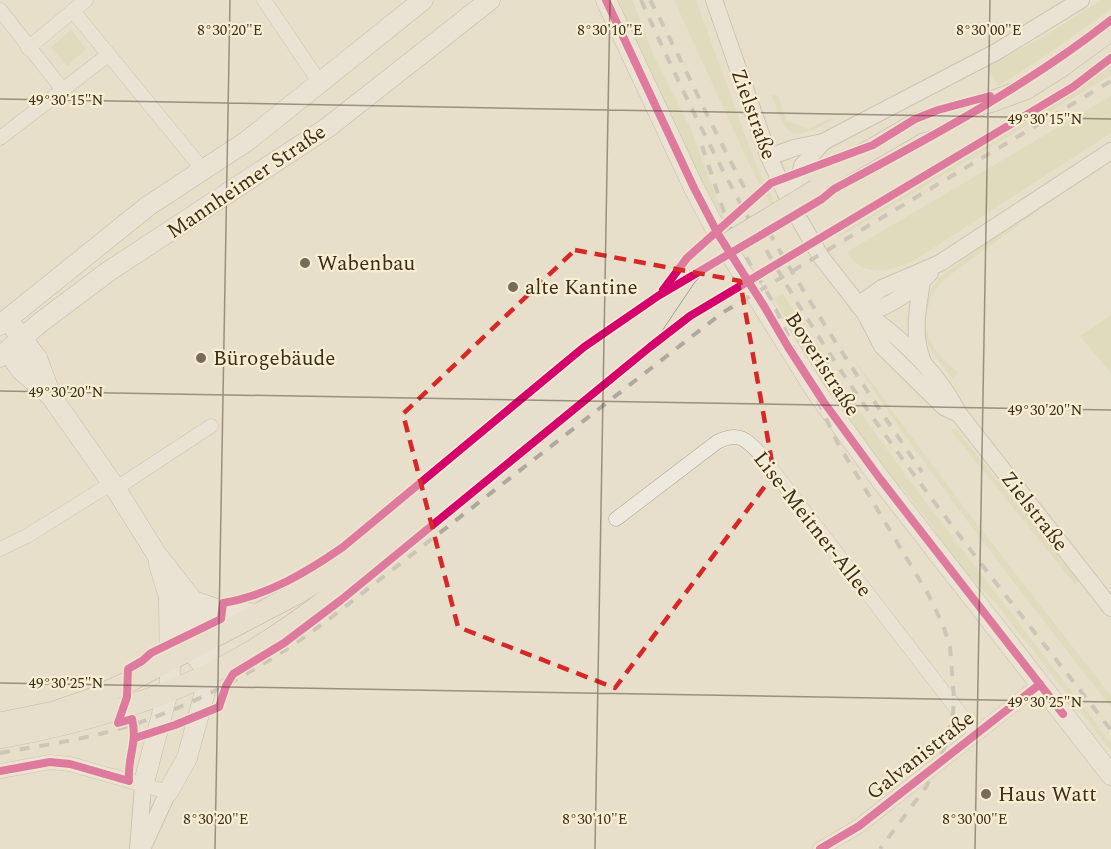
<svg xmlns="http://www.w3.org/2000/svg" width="1111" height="849" font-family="Spectral,serif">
  <rect width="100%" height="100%" fill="#e7dfcb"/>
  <g fill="#d6d7ac">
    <path d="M616,0H632L653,54L689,125L732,238L700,179Z"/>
    <path d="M674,0H696L756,165L781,216L778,218L751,168Z"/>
    <path d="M1101,0H1111V9L1048,54L998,86L986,66L1038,40Z"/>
    <path d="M71,30L86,49L67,66L51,47Z"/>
    <path d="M1111,65V75L839,237L838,235L1069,95Z"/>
    <path d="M772,95L778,96L787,121L809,129L830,118L834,119C791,142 788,141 772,95Z"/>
    <path d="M1111,96V133L913,261C899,268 876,275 860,266C855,263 851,257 847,252Z"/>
    <path d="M1037,206L1039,210L943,280C927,299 918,327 935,349C941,358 950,365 958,373L952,378L931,351L923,331L926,301L932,287L939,278L961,261Z"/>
    <path d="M783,294L859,411L922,497L1111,743V751L999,607L960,566L934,533L936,531L901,486L898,488L818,378L774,298Z"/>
    <path d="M1111,315V373L1080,336Z"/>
    <path d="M850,354L966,510L1111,696V707C1021,592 930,477 850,354Z"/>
    <path d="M955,428L1079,581L1075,584L951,431Z"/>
  </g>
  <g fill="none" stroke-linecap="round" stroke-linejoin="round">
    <g stroke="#aca495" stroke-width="15">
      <g id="minor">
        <path d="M264,0L320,83"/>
        <path d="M0,10L63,90"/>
        <path d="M73,11L204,171"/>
        <path d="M28,48L86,0"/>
        <path d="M0,138L108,55"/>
        <path d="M115,489L211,426"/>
        <path d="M616,519L717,442C739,431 746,439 761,455L976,734"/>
        <path d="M0,549L27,536L112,483"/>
        <path d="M0,771L50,762L70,764L168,792"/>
        <path d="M820,849L859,826L1040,684"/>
      </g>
    </g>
    <g stroke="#aca495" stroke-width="18">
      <g id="tertiary">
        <path d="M714,0L769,157L792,207L821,257L865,313L882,346L944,407L959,414"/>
        <path d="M769,157L794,148L823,142L996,52L1081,0"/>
        <path d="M792,207L802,166L823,142"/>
        <path d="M858,305L882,288L940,263L1111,151"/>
        <path d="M865,313C890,307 912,291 930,273"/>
        <path d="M868,315C905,341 938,373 959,414L1111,608"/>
        <path d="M922,359C912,333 918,308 922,281"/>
        <path d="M138,849L143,786"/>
        <path d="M142,849L168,792"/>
      </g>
    </g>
    <g stroke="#9b9385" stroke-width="21">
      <g id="secondary">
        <path d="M606,0L694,188L718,234L816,391L881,480L1111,775"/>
        <path d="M0,325L148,206L247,141L423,0"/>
        <path d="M14,328L37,358L50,393"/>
        <path d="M8,351L21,370L51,396L112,483L157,555L193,601L205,627L208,641L210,673L187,758L168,792"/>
        <path d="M0,357L41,322L109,271L327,128L490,0"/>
        <path d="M170,600L184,626L192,650L200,662"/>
        <path d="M193,601L222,611L259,614"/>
        <path d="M143,786L170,684L169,597L159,564"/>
      </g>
    </g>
    <g stroke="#91897b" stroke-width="22">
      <g id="primary">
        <path d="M812,184L915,124L993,101L1026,89L1059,68L1111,30"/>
        <path d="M0,723L54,712L89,700L126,683L298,593L333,571L546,393L658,304"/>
        <path d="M0,738C78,724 166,699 236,660C305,622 364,570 424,519C493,461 563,403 632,345L651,328L686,276L696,265L710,254"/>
      </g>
    </g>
    <use href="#minor" stroke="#eee9df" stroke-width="14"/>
    <use href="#tertiary" stroke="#eee9df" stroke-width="16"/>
    <use href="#secondary" stroke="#eee9df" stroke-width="20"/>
    <use href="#primary" stroke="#e6dfce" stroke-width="21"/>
    <g stroke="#ada99f" stroke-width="4" stroke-dasharray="10 10" stroke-linecap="butt">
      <path d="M641,0C695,120 754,238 826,348C913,482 1014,605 1111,730"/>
      <path d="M650,0C686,68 717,139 755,207C805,298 863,386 922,472"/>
      <path d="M702,146L727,221L737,242L771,299L837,442L928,594L943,625L950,647L954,698L953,713L946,743L938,764L926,787L880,849"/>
      <path d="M0,753C33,747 67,742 100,734C186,712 262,670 333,616L722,313L1111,81"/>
    </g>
    <g stroke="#91897b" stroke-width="22" stroke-linecap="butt">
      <path id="primary-bridge" d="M710,254L816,190"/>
    </g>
    <use href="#primary-bridge" stroke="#e6dfce" stroke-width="21"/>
    <g stroke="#f8eed1" stroke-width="11">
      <g id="cycleway">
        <path d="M606,0L694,188L718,234L764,306L788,347L823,401L881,480L1063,714"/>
        <path d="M663,290L687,258L771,183L873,145L915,119L938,110L990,96"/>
        <path d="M135,738L175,725L219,707L226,686L233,674L284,643L341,600L650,347L690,316L1073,87L1111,58"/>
        <path d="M0,771L50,762L70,764L129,781C127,758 138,743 132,719L118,723L127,697L128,669L142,661L151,653L221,619L223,603C267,596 307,572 343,547L584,347L658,296L822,199L834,189C929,138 1026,87 1111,20"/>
        <path d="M820,849L859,826L1040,684"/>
      </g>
    </g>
    <use href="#cycleway" stroke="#d6006c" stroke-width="8"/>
  </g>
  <path d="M0 0H1111V849H0ZM575,250L740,281L774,474L615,688L458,627L403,414Z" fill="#e7dfcb" fill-opacity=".55" fill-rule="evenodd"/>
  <path fill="none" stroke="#d62828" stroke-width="4.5" stroke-dasharray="12 8" stroke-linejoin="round" d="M575,250L740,281L774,474L615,688L458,627L403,414Z"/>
  <path fill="none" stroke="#3b2c1c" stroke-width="1.5" stroke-opacity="0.45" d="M0,99L1111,119M0,391L1111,410M0,683L1111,702M215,849L230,0M595,849L610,0M975,849L990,0"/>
  <g fill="#776b59" stroke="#f8eed1" stroke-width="2">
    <circle cx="305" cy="263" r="6"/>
    <circle cx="513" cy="287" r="6"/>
    <circle cx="201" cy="358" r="6"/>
    <circle cx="986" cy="794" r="6"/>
  </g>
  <g text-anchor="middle" stroke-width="4.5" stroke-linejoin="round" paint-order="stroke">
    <g font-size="21" fill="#3b2c1c" stroke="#f8eed1">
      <text transform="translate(754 114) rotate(70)" y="7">Zielstraße</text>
      <text transform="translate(246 181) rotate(-34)" y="7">Mannheimer Straße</text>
      <text transform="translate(823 364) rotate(57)" y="7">Boveristraße</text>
      <text transform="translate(1035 511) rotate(52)" y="7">Zielstraße</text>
      <text transform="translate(813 524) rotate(52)" y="7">Lise-Meitner-Allee</text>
      <text transform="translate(920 755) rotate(-38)" y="7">Galvanistraße</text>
    </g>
    <g font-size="21" fill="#3b2c1c" stroke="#f8eed1" text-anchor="start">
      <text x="317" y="270">Wabenbau</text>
      <text x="525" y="294">alte Kantine</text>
      <text x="213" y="365">Bürogebäude</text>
      <text x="998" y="801">Haus Watt</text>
    </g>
  </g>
  <g font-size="15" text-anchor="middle" fill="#3b2c1c" stroke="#f8eed1" stroke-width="4.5" stroke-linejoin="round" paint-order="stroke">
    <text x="230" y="35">8°30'20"E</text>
    <text x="610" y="35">8°30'10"E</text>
    <text x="989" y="35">8°30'00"E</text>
    <text x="66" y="105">49°30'15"N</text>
    <text x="1045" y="124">49°30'15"N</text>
    <text x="66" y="397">49°30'20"N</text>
    <text x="1045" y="415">49°30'20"N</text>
    <text x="66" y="688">49°30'25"N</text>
    <text x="1045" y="707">49°30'25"N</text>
    <text x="216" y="824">8°30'20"E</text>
    <text x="595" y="824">8°30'10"E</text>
    <text x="975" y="824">8°30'00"E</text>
  </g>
</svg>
